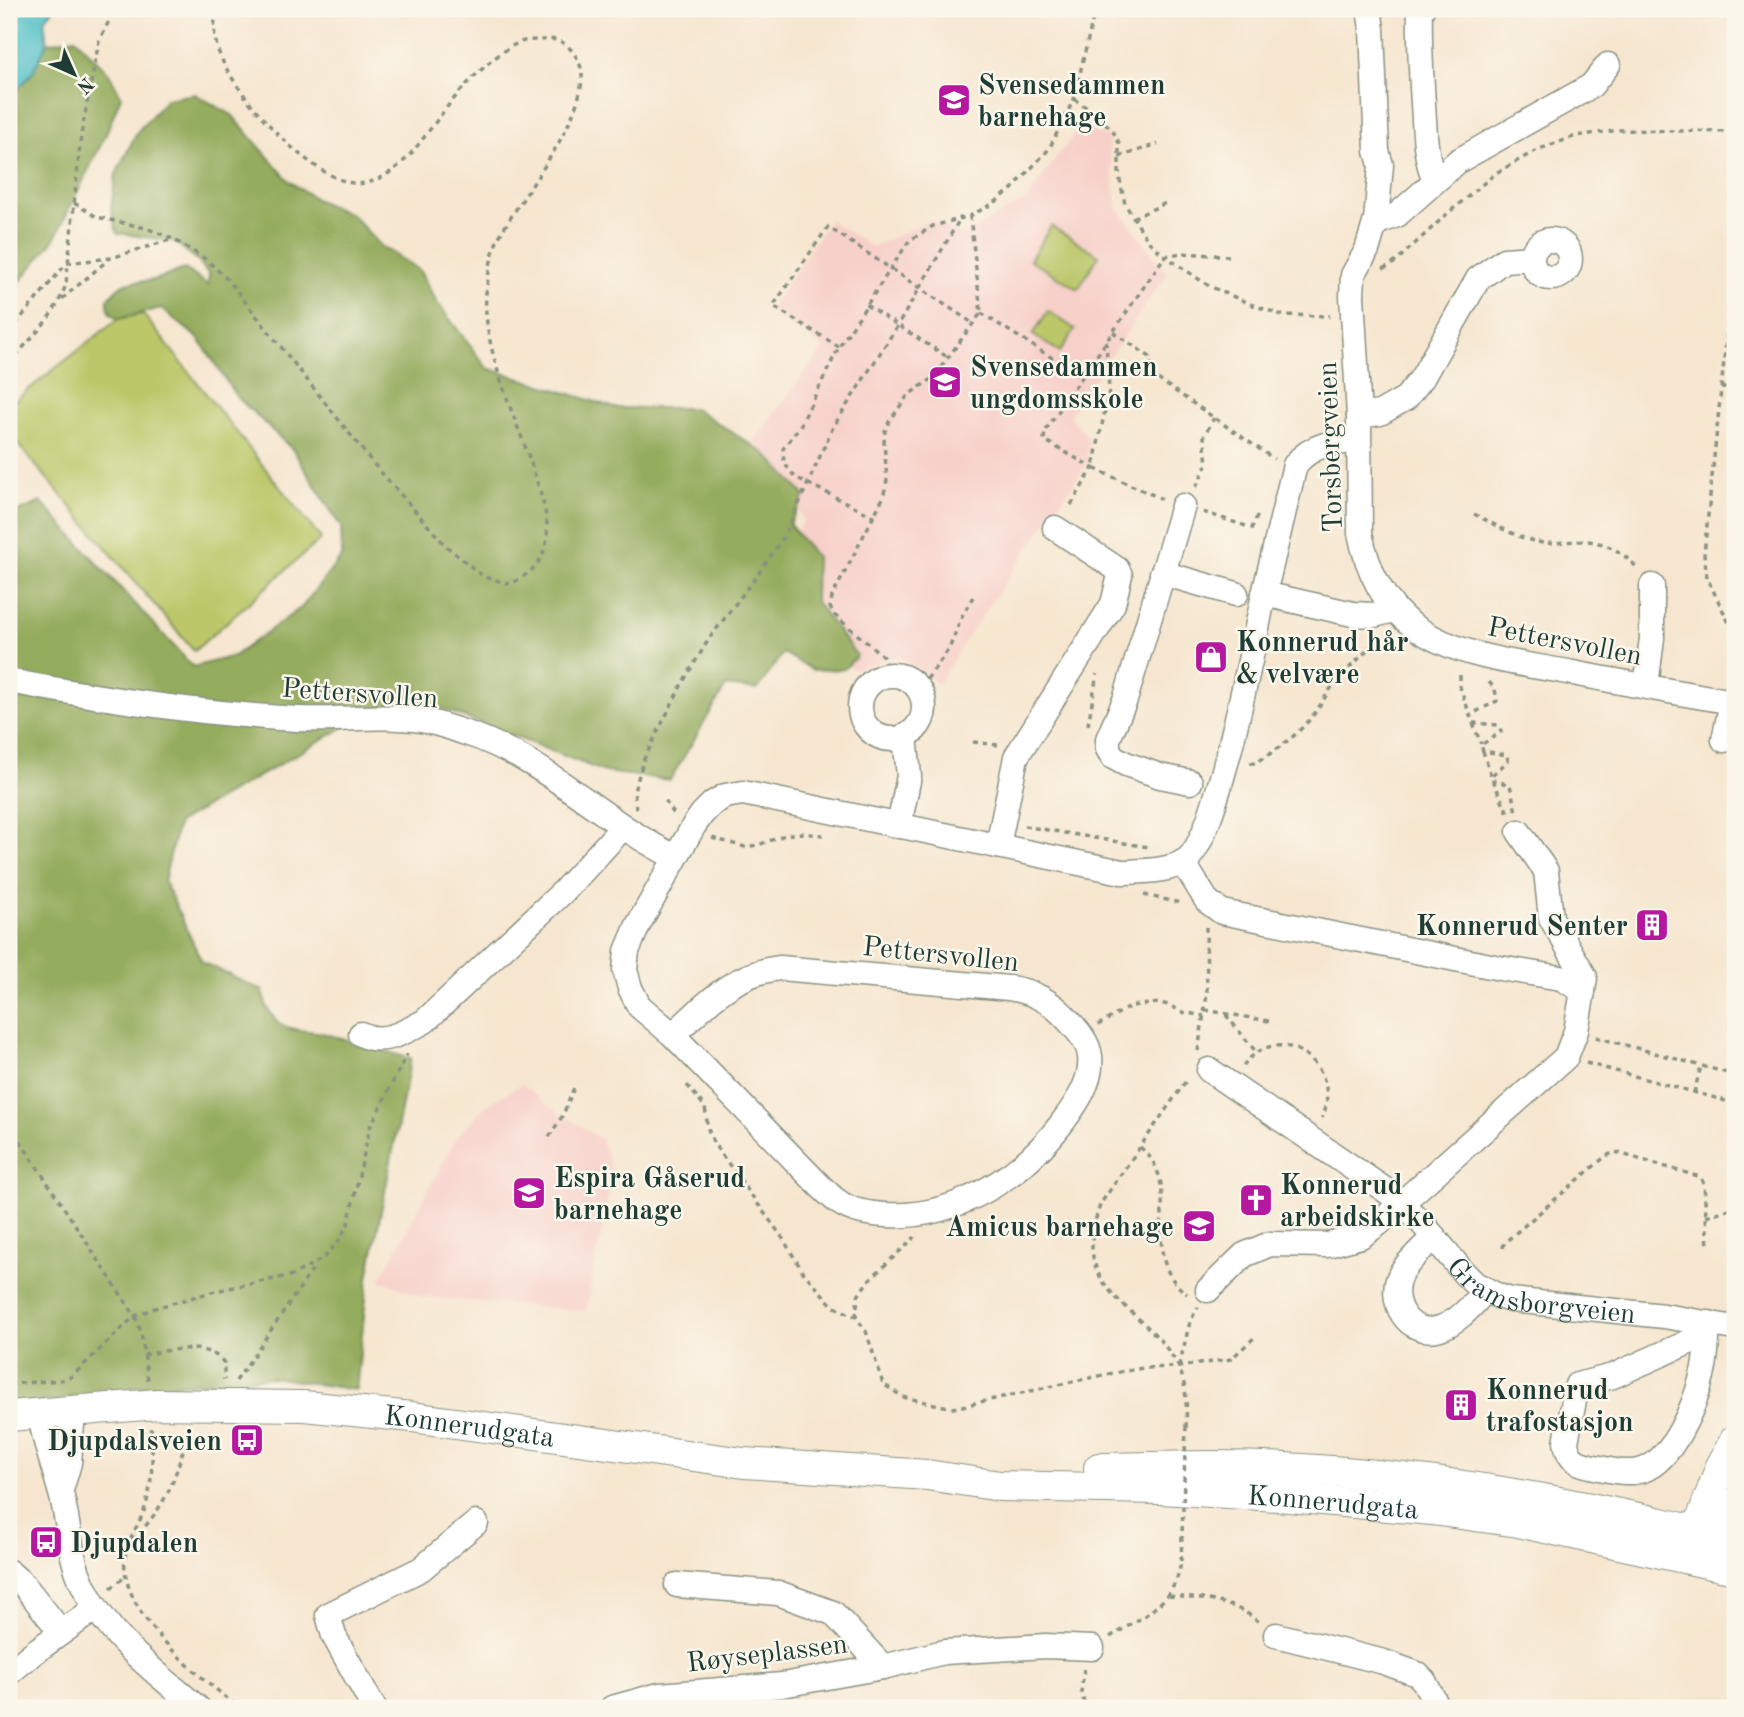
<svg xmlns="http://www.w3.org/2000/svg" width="1744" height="1717" font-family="'Old Standard TT',serif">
  <rect width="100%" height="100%" fill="#fbf7ec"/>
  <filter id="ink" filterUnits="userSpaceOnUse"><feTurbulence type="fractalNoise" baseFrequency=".0143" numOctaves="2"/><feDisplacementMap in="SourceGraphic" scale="14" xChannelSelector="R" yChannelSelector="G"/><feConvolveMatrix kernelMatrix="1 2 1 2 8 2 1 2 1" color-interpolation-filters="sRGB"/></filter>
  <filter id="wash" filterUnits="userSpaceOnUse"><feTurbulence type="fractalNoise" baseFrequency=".00686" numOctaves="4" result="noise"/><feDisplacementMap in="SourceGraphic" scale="28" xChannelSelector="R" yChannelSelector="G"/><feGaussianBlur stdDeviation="1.57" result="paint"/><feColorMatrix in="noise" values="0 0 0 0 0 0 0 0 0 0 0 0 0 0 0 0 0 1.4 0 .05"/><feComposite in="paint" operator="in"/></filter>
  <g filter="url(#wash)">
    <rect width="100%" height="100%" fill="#f6e6cf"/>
    <g fill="#f7d0c9">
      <path d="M1079,127L1108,137L1117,207L1167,274L1069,416L1089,439L1087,464L968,636L938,684L899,656L853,669L755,597L804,520L766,454L753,441L824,348L769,310L830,220L872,247L930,220L962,236L1026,200Z"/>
      <path d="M522,1084L546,1104L601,1139L613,1172L586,1311L423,1297L380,1280L456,1138L484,1107Z"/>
    </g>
    <g fill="#bbc769" stroke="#6d824e" stroke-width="2">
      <path d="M1051,226L1099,255L1078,289L1030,260Z"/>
      <path d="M1048,311L1075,329L1060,352L1033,335Z"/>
      <path d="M143,314L321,539L194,651L9,434V405L118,319Z"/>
    </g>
    <g fill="#94ac5d" stroke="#5a7448" stroke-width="2">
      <path d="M75,38L109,73L121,96L105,136L54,240L9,295V199C17,173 2,147 9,121C11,109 13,107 13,94L33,72L47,43Z"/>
      <path d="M195,94L232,115L289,181L317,200L352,215L381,246L419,270L436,301L487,368L615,408H694L766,454L805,496L789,524L816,557L815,601L857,656L844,669L813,670L783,653L757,690L726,686L670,780L605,772L410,696L356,720L178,823L164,881L202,962L263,991C265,1005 271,1019 284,1026C296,1032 309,1030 322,1033C351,1041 380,1051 411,1058L368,1278L356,1390L272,1377L128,1388L9,1408V516L41,502L193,667L234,656L302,607L342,556L341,527L293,450L236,396L199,339L161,308L118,319L109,312L108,299C127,275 128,285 153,280C163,278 175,272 185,269L208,285L209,274L195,258L173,241L117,233L111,209L116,174L137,132L167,99Z"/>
    </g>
    <path fill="#52c0c8" stroke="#387e7e" stroke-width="2" d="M9,9H54L44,20L47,43L33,72L13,94V114L9,119Z"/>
  </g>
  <g filter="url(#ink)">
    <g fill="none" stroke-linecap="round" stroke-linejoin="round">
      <g stroke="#8a9282" stroke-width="27">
        <g id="minor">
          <path d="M1369,9L1372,29L1377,151L1381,165L1376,220L1367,250L1353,275L1352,296L1359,416L1360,533C1367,569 1384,606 1415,627C1459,658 1521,663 1573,673C1627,683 1681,694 1735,702"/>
          <path d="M1422,9H1420C1419,41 1421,72 1423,104C1425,129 1424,156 1435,180"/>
          <path d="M1376,220H1384L1397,215L1458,161L1591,86L1608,65"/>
          <circle cx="1551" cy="259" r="19"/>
          <path d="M1359,416L1380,413L1406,398L1422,378L1478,279L1504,260L1532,258"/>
          <path d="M1183,506L1125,700L1108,739V749L1113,757L1126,764L1160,776L1190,782"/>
          <path d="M1162,573L1236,594"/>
          <path d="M1264,594L1295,465C1311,444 1334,442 1358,441"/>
          <circle cx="892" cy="707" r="32"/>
          <path d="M9,681C104,699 201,714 298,719C338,721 380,714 420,720C435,722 451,728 466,733C545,758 601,821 675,857"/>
          <path d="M1646,686L1652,638V586"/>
          <path d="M1724,740L1732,702"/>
          <path d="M899,826L909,776L905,736"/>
          <path d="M1519,832L1546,871L1551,918L1585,977L1583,991"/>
          <path d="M998,846L1016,757L1113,604L1120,575L1117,569L1055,528"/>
          <path d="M1183,862L1207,901L1222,912L1500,968L1561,978L1583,991L1576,1031L1566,1057L1378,1224L1361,1236L1328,1245L1270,1244L1244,1255L1208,1290"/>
          <path d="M361,1034C382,1046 405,1032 425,1021L565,890L623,827"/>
          <path d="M673,1035C706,1004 733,973 780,968L1009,988C1033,991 1052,1002 1068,1020C1077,1030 1088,1041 1090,1056C1093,1081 1076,1104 1062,1123C1021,1177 956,1219 886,1215C871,1214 853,1212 840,1203C833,1199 827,1192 820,1186L673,1035L639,1006L630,988L625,970L627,951L638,925L693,827L702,814L713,803L725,796L743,793L1122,872C1142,871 1167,872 1185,861C1217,840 1254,640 1264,594L1353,614L1374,615L1394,610"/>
          <path id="s1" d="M1209,1070L1388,1192L1422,1223L1464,1273L1475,1284L1498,1296L1511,1300L1664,1316L1735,1328"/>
          <path d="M1434,1237C1423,1248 1409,1260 1401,1273C1386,1300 1408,1338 1440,1328C1459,1322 1473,1304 1486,1290"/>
          <path d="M1707,1334L1613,1376L1577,1385L1566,1442C1568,1460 1578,1464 1595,1467C1610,1470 1628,1475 1643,1470C1673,1459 1695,1405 1702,1376C1707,1359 1706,1340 1709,1323"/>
          <path d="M40,1412C43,1440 53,1463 60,1490C69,1519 68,1550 80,1578C103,1633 154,1672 198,1708"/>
          <path d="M61,1490L69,1463L73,1411"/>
          <path d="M9,1572L24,1585L61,1632"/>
          <path d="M677,1585L778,1593L833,1613L883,1667"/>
          <path d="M1276,1635L1384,1662L1417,1674L1424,1681L1438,1708"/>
          <path d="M9,1673L33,1653L96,1608"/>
          <path d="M374,1708L334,1636L328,1615L421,1569L476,1523"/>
          <path d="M612,1708L659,1695L782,1685L883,1667L944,1652L1046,1646L1092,1648"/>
        </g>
      </g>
      <g stroke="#8a9282" stroke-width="32">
        <g id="major">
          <path id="s2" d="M9,1416L158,1404L304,1406L412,1417L744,1463L927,1475L1000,1486L1161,1489L1278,1496L1432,1510L1518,1522L1735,1569"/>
          <path d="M1099,1468C1161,1467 1223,1464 1285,1468C1387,1473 1490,1488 1590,1508C1639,1518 1688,1528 1735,1542"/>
          <path d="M1701,1550L1697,1531L1721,1466L1735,1440"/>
          <path d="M1710,1553L1724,1539L1735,1503"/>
        </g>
      </g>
      <g stroke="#8a9282" stroke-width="3.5" stroke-dasharray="5 5" stroke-linecap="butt">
        <path d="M1074,99L1100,117L1114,133L1119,143V176L1125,204L1148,241L1165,256L1209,286L1253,305L1282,315L1330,316"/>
        <path d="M1119,157L1158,144"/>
        <path d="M74,203L97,217L146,228L173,239L207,260L228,280L372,462L446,546L484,577L511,584C528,575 541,565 546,544C551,520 540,492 533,469C515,415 482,349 486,293C488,277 491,254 498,239C522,194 579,129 582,78C583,66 575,52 566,45C557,38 550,39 540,40C533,40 524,40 518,43C490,56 456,94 438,119C419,143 402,172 370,182C324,197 241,100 223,62C215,47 211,24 218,9"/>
        <path d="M1133,218L1168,202"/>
        <path d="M1735,254L1704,554L1707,578L1735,635"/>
        <path d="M67,263L111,258L173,239"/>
        <path d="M1383,269L1394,263L1447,214L1496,173L1537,150L1576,136L1619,130L1735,132"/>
        <path d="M62,299L109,259"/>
        <path d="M866,305L949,358"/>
        <path d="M981,313L1082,377"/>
        <path d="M9,332L66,264"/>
        <path d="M1113,332L1150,357L1152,375L1274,459"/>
        <path d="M1106,341L1109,391L1093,468L1162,499"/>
        <path d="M839,347L773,306L828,227L974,324"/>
        <path d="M9,363C30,339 56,316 66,284L81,135L99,41L115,9"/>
        <path d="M1721,388H1735"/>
        <path d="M1196,487L1207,464L1204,436L1214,418"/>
        <path d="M1071,505L1093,468L1044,440L1045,431L1165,256L1182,253L1229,256"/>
        <path d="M1203,512L1252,528L1259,512"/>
        <path d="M1474,514C1496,525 1518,539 1543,543C1556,544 1568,541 1581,541C1603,540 1623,552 1637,568"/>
        <path d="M875,517L795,477L784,463L783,449L800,426L839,347L909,241L933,226L970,216L994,203L1012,189L1049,149L1074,99L1095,9"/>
        <path d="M1460,675V687L1470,715"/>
        <path d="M889,676L883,656L833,614L830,607L832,597L883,498L887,480L884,442L885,431L889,422L908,395L932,379L981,313L970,216"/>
        <path d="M927,679L949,649L963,614L973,597"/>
        <path d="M1489,682L1495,689L1497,701L1470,715L1473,723L1499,725L1501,732L1481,745L1483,751L1507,755L1508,761L1491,776L1493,780L1510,785L1516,812"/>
        <path d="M1473,723L1481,744"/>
        <path d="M1088,725L1097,674"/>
        <path d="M973,742L998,745"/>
        <path d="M1483,751L1491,776"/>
        <path d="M1250,763H1256C1278,749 1298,735 1314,714C1322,704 1327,692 1336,682C1349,666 1366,655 1376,638"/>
        <path d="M1493,780L1508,813"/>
        <path d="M665,801L674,814"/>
        <path d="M636,809L634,791L644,759L683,682L709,639L758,574L785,535L833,427L898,325L961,217"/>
        <path d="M1024,826L1148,847"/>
        <path d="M712,838L745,847L758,845L785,835L800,833L823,835"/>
        <path d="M1144,895L1181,903"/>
        <path d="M1205,1010L1269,1021"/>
        <path d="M1226,1015L1257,1053"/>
        <path d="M1098,1025L1131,1006L1159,1003L1169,1005L1182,1012L1204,1016"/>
        <path d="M1596,1037L1735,1075"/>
        <path d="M1198,1051L1207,994L1206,927"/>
        <path d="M1586,1063L1723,1100L1735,1107"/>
        <path d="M1243,1066C1279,1017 1345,1066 1322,1118"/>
        <path d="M687,1085L705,1107L708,1129L714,1144L782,1237L803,1272L833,1306L856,1317L866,1331L883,1384L903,1397L953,1408L1108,1374L1143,1368L1179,1367L1231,1359L1255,1337"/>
        <path d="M1694,1093L1701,1066"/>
        <path d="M9,1124L135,1316L141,1332L148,1380"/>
        <path d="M549,1137L563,1115L575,1085"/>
        <path d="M1140,1147C1189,1188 1133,1253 1187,1294"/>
        <path d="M1706,1216L1730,1209"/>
        <path d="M1503,1248L1504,1243L1606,1156L1615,1152L1700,1177L1704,1184L1708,1248"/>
        <path d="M856,1317L858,1296L868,1281L915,1237"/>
        <path d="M144,1355C167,1350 208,1341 224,1363V1380"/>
        <path d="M1179,1366L1190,1322L1198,1307"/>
        <path d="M236,1381L315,1266"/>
        <path d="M9,1384L61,1380L71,1377L135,1316L155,1308L215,1291L293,1275L325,1257L340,1239L348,1224L370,1127L407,1054"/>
        <path d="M1186,1427C1187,1408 1187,1382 1177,1364C1142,1301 1066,1294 1101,1203L1188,1078"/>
        <path d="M151,1428C153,1454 153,1483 145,1508C139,1525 127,1541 125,1558C119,1615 200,1676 239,1708"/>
        <path d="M132,1541C150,1522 163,1505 173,1481C180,1463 182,1446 194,1431"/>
        <path d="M111,1588L126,1576"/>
        <path d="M1169,1596C1203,1599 1231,1599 1259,1622"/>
        <path d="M1110,1637C1142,1617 1176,1603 1181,1561"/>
        <path d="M1084,1669L1081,1692L1086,1708"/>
      </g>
      <use href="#minor" stroke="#fff" stroke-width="24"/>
      <use href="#major" stroke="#fff" stroke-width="30"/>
      <path stroke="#8a9282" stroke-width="3.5" stroke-dasharray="5 5" stroke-linecap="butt" d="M1181,1561L1186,1427"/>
    </g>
  </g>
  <defs>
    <g id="school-square" transform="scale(1.75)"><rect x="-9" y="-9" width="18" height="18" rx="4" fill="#b5179e" stroke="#fbf7ec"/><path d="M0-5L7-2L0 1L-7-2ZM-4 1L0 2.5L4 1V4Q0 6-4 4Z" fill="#fff"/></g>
    <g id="shop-square" transform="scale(1.75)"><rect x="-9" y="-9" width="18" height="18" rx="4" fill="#b5179e" stroke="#fbf7ec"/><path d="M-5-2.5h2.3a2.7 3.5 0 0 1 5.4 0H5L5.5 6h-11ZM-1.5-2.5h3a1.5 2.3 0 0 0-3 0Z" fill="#fff"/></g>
    <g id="building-square" transform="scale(1.75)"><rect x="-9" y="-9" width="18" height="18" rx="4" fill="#b5179e" stroke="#fbf7ec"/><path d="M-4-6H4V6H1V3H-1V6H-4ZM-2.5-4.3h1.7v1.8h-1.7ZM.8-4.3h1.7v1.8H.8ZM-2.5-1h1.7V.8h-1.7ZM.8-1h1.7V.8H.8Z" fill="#fff"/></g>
    <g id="church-square" transform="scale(1.75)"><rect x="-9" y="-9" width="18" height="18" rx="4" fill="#b5179e" stroke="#fbf7ec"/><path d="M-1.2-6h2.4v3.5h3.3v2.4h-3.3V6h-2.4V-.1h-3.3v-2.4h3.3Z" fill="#fff"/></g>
    <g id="bus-square" transform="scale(1.75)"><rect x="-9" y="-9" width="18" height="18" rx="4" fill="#b5179e" stroke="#fbf7ec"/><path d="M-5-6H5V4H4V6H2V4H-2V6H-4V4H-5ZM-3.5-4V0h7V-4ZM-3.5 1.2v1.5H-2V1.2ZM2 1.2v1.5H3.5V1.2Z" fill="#fff"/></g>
  </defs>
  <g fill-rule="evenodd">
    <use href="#school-square" x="954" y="100"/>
    <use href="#school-square" x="945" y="382"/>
    <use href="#shop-square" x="1211" y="657"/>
    <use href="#building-square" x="1652" y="925"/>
    <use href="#school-square" x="529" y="1193"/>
    <use href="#church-square" x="1256" y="1200"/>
    <use href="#school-square" x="1199" y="1226"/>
    <use href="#building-square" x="1461" y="1405"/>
    <use href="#bus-square" x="247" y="1440"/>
    <use href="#bus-square" x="46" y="1542"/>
  </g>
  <g text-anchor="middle" stroke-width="5" stroke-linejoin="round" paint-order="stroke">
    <g font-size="28" font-weight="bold" fill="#1f3d34" stroke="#fbf7ec" text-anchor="start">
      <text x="978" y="94">Svensedammen<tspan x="978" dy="32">barnehage</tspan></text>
      <text x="970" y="376">Svensedammen<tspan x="970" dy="32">ungdomsskole</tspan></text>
      <text x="1236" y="651">Konnerud hår<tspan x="1236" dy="32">&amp; velvære</tspan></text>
      <text x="1628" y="935" text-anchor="end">Konnerud Senter</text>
      <text x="554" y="1187">Espira Gåserud<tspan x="554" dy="32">barnehage</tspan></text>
      <text x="1280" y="1194">Konnerud<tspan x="1280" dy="32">arbeidskirke</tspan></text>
      <text x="1174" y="1236" text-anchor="end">Amicus barnehage</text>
      <text x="1486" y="1399">Konnerud<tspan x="1486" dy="32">trafostasjon</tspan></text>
      <text x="222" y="1450" text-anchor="end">Djupdalsveien</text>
      <text x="70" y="1552">Djupdalen</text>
    </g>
    <g font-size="28" fill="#1f3d34" stroke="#fbf7ec">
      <text transform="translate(1329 447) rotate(-92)" y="10">Torsbergveien</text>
      <text transform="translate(1565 640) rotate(11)" y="10">Pettersvollen</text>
      <text transform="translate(360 692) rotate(4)" y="10">Pettersvollen</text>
      <text transform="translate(941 953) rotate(6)" y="10">Pettersvollen</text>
      <text dy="10" stroke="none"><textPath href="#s1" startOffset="410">Gramsborgveien</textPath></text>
      <text dy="10" stroke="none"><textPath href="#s2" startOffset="462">Konnerudgata</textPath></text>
      <text dy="10" stroke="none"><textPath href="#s2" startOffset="1330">Konnerudgata</textPath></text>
      <text transform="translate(767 1652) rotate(-7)" y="10">Røyseplassen</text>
    </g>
  </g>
  <rect width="1744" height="1717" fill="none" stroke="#fbf7ec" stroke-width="35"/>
  <g transform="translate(74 74) rotate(135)" stroke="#fbf7ec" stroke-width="5" paint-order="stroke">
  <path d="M0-5L12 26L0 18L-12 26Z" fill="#1f3d34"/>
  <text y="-10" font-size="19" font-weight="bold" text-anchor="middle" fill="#1f3d34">N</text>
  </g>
</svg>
